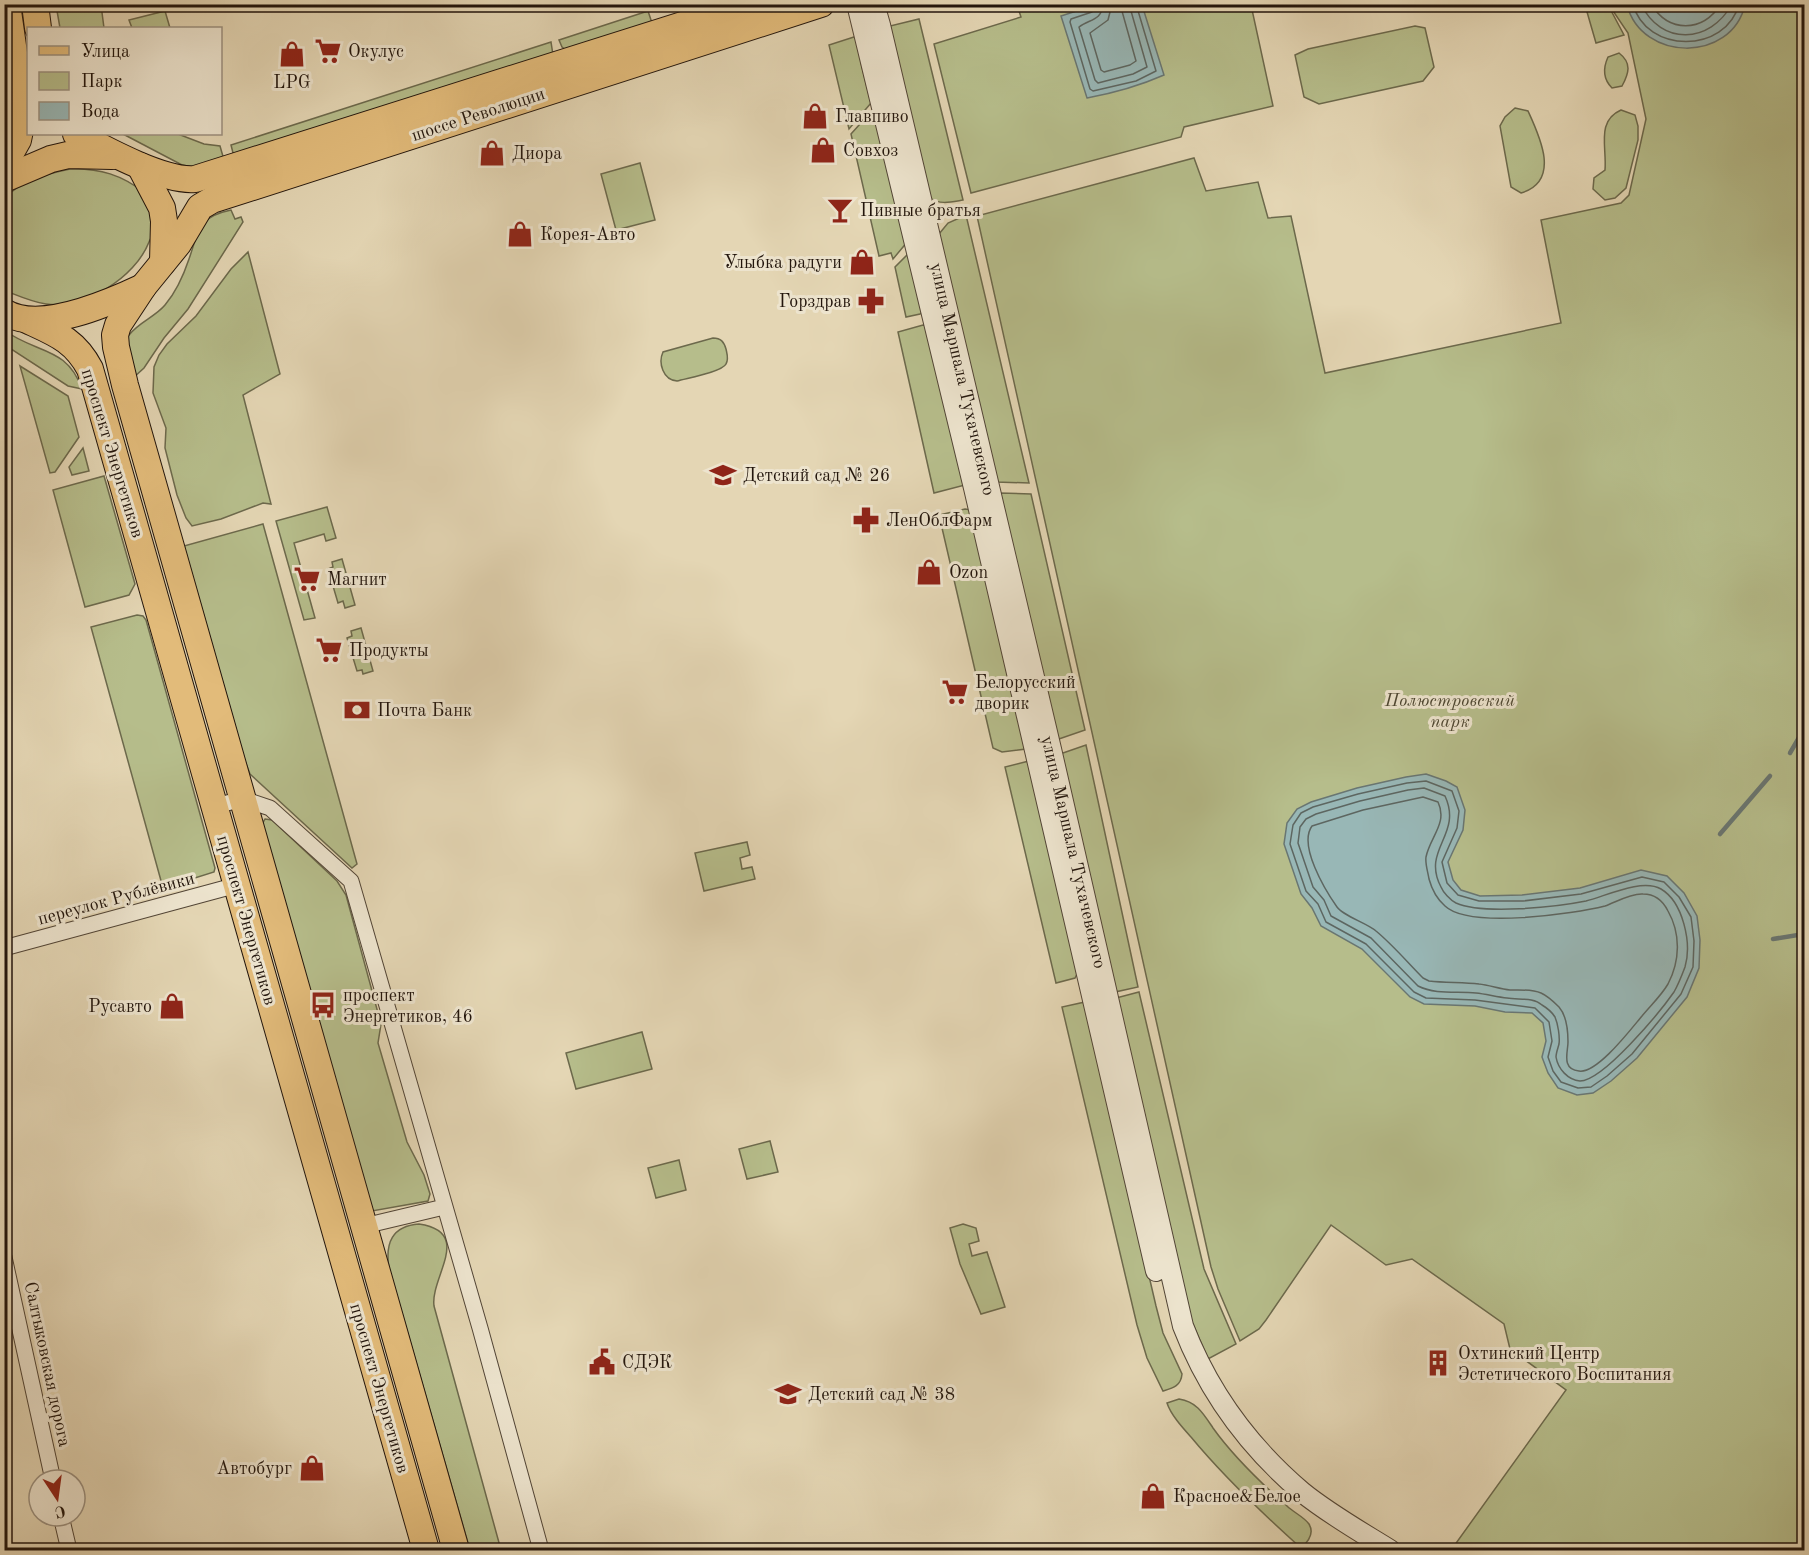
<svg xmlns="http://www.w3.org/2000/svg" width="1809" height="1555" font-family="'Old Standard TT',serif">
  <rect width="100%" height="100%" fill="#e4d6b4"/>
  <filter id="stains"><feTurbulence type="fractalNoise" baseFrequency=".00333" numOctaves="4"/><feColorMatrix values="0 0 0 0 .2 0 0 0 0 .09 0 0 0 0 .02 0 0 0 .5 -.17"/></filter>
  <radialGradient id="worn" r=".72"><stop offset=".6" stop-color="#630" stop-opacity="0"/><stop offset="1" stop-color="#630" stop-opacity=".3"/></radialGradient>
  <g fill="#b6bd8b" stroke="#6c694c" stroke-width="1.5">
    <path d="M56,5H101L104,28H60Z"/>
    <path d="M1017,5H1251L1273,106L1184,127L1181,137L971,193L934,44L1021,17Z"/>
    <path d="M1585,5H1608L1624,35L1596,43Z"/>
    <path d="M1609,5H1804V1550H1461L1454,1546L1566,1390L1510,1349L1504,1324L1412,1259L1386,1265L1331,1225L1266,1320L1259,1329L1240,1341L1218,1289L1211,1267L977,216L1194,158L1206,191L1258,182L1268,218L1291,216L1325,373L1561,323L1541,220L1621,203L1629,195L1646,119L1628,33Z"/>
    <path d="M165,11L170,28H132L129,20Z"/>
    <path d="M648,11L652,23L566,50L562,47L559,40Z"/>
    <path d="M919,19L963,200C951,202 940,205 930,198L890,26Z"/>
    <path d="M1415,26L1425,28L1434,67L1423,81L1319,104L1304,97L1295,55L1308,49Z"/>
    <path d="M860,35L861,63L871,103L849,129L829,45Z"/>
    <path d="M551,42L553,55L234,157L231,145Z"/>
    <path d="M1619,53C1632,63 1629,73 1622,86L1612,88C1603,79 1603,68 1608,57Z"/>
    <path d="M877,105L908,241L893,259L891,253L879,256L851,134Z"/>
    <path d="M1515,108L1528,111C1540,137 1561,181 1521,193L1511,187L1500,126L1505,117Z"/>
    <path d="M1621,110L1635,115L1638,126V140L1626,188L1615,198L1605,200L1593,189L1594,178L1605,170C1607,147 1596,121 1621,110Z"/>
    <path d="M123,134H178L204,144L220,146L224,160L193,167L182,165Z"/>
    <path d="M640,163L655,220L616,230L601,174Z"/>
    <path d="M70,169C100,168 122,175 145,193C148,203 156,219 155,229C154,233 151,238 149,242C135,278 85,309 46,304C32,302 19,296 6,291L5,289V198C22,180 46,174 70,169Z"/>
    <path d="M231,210L235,219L241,217L243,222L188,309L164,338L144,368L133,378L127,339L129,335C139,322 155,317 165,305C176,292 184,274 189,259C199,231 197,217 231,210Z"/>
    <path d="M966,215L1029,483L996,482L939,234L948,223Z"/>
    <path d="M911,251L924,310L920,314L906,317L895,267Z"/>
    <path d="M248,252L280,374L243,395L271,504L263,503L221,519L192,526L186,518L177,495L165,448L166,428L153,393L154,367L159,355L167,344L196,316L231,269Z"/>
    <path d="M923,325L928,326L965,485L934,493L898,332Z"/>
    <path d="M4,330C36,354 67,346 82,389L68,386L11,349L5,343Z"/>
    <path d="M713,338C721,338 724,342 726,349C727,354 729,359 726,364C722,372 687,378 677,381C663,380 658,363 663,352Z"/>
    <path d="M20,366L68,396L79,437L55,472L50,473Z"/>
    <path d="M83,448L89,471L72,475L69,467Z"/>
    <path d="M104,476L135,584L129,595L85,607L53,490Z"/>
    <path d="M999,493L1031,494L1085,730L1056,740Z"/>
    <path d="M327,507L336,538L326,541L324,534L294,543L315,618L304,620L276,521Z"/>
    <path d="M965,509L971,510L1026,749L1002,752L993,748L939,515Z"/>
    <path d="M263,524L357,864L352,868L250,774L245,761L184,546Z"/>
    <path d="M342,559L355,605L345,608L343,601L338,603L328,569L333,567L332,562Z"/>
    <path d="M137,615L143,616L146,620L215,868L214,872L163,888L91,627Z"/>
    <path d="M361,628L373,671L363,674L362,670L357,671L347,638L352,636L351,631Z"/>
    <path d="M1086,745L1138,987L1115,992L1060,754Z"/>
    <path d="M1029,761L1078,972L1075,978L1056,983L1005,767Z"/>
    <path d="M265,819L272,820L337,881L346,895L381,1024L378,1043L407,1142L424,1175L430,1194L428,1201L372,1211L262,824Z"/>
    <path d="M747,842L750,855L740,858L742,869L752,867L755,879L704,891L695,853Z"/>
    <path d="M1139,992L1204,1269L1236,1344L1208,1359L1192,1322L1116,998Z"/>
    <path d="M1085,1002L1156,1306L1163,1333L1182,1374C1181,1386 1173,1388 1163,1391L1147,1358L1137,1325L1062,1007Z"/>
    <path d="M642,1032L652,1069L576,1089L566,1053Z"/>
    <path d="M770,1141L778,1172L747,1179L739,1149Z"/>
    <path d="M679,1160L686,1190L656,1198L648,1168Z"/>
    <path d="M419,1224C474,1232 430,1277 434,1306L501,1550H470L389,1268C385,1243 392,1226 419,1224Z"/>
    <path d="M963,1224L976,1228L979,1241L969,1244L972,1256L987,1252L1005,1307L981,1314L960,1264L950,1228Z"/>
    <path d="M1179,1399C1197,1402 1203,1413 1213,1428C1233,1456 1261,1483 1287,1506C1293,1512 1304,1517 1309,1524C1315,1534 1308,1542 1301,1548C1262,1513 1224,1477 1191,1437C1182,1427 1171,1415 1167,1403Z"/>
  </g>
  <g fill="#98b7b6" stroke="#697672" stroke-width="1.5">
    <path d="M1098,4L1142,5L1164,75C1139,86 1114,93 1087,98L1061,16Z"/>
    <path d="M1627,5V4L1745,5C1731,63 1642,62 1627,5Z"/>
    <path d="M1426,774L1446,781L1457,787L1465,810L1463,830L1448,862L1453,880L1461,890L1480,896L1522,895L1580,888L1641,870L1667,876L1684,893L1697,916L1700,940L1699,968L1687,997L1637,1058L1611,1081L1593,1093L1577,1095L1558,1088L1548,1073L1542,1057L1546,1041L1543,1023L1532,1013L1505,1012L1475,1006L1424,1004L1410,997L1362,949L1321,926L1312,908L1301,894L1284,844L1287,823L1297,809L1311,802L1357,788L1406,777Z"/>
  </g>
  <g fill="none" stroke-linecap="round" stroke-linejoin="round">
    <g stroke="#5d6661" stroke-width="1.5">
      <path d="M1096,4L1092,12L1071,19L1070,22L1090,89L1093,91L1136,81L1156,71L1136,4"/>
      <path d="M1103,4C1102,21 1089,19 1079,27L1095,80L1098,83L1133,74L1147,67L1129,4"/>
      <path d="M1112,4L1108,20L1090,33L1101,70L1104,72L1130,65L1136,61L1120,4"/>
      <path d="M1633,4C1646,54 1726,54 1739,4"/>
      <path d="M1641,4C1661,46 1710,44 1732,4"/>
      <path d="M1651,4C1669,33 1702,33 1721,4"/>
      <path d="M1426,781L1452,791L1459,811L1457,828L1442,862L1447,883L1458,895L1479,901H1523L1581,894L1642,877L1664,882L1679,897L1691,917L1694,941L1693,967L1681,994L1632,1054L1607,1076L1591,1087L1578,1088L1561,1082L1553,1071L1548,1057L1552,1041L1549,1022L1535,1008L1475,1000L1426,998L1414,992L1366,944L1326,922L1318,904L1306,891L1290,844L1293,825L1301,813L1313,807L1358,794L1407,783Z"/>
      <path d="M1424,788L1445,796C1463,835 1421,849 1441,887C1443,892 1450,900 1456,903C1483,915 1556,907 1586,901C1606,896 1642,878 1661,889C1683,902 1692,943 1685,967C1682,975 1678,985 1674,992C1660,1012 1603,1081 1580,1081C1568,1080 1558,1069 1556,1057C1556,1053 1558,1048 1559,1044C1560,1037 1558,1024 1555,1017C1552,1012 1547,1008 1542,1005C1533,997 1519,1000 1507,998C1497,997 1486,994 1476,993C1457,991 1436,995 1418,986L1371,938L1331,916L1324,900L1313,887L1298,843L1300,827L1306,819L1316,814L1360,801L1408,790Z"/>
      <path d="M1423,797L1438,802C1448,823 1430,837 1426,857C1425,864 1428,872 1429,879C1432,890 1437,899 1445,906C1469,929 1574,914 1605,906C1616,902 1631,893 1643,894C1655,894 1663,901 1668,911C1681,934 1680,961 1668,984C1661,996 1650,1006 1642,1016C1631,1029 1597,1074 1579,1071C1561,1069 1568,1052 1568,1042C1568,1031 1566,1015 1559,1007C1554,1002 1548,996 1541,993C1532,989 1520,990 1510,990C1500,989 1489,985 1479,984C1463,982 1446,983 1429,981L1423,978C1408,963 1393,945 1376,931C1367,923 1343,916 1337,907C1325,890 1298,845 1312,826L1363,810Z"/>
    </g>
    <g stroke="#697672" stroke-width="4.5">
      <path d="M1790,753L1804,729"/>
      <path d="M1720,834L1770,776"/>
      <path d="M1773,939L1804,934"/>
    </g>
    <g stroke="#524536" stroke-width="17">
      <g id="minor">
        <path d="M215,806L243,799L270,808L351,881L480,1328L541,1550"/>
        <path d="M4,948L237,885"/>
        <path d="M364,1226L444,1207"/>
        <path d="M4,1257L53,1480"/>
        <path d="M61,1516L69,1550"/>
      </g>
    </g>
    <g stroke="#524536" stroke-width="22">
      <g id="tertiary">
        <path d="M857,4L974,488L1156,1271"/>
        <path d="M874,4L880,25L1051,749L1183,1326C1208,1391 1249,1447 1302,1492C1329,1514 1361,1532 1390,1550"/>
      </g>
    </g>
    <g stroke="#22150c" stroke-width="28">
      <g id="primary">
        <path d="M35,4L38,28"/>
        <path d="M76,134C104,149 164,182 195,179L749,4"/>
        <path d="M4,165L18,140L23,116L7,4"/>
        <path d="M140,166L162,208L164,221L163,262"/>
        <path d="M4,179L51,159L68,155L112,156"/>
        <path d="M4,312C40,334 109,303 143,287"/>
        <path d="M27,320C55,333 75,340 90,369L426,1550"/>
        <path d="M456,1550L125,385L116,347L115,335L118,325L143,287L178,244L200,207L212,200L821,4"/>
      </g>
    </g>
    <use href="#minor" stroke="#ede4ce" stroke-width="15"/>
    <use href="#tertiary" stroke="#ede4ce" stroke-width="20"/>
    <use href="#primary" stroke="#e2bb7a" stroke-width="26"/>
  </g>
  <defs>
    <g id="supermarket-bare" transform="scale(2.07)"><path d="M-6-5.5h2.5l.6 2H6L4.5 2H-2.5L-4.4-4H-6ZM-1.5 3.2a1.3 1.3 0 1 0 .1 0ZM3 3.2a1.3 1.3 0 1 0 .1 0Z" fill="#8f2418" stroke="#ede4ce" stroke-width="2.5" paint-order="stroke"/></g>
    <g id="shop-bare" transform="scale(2.07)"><path d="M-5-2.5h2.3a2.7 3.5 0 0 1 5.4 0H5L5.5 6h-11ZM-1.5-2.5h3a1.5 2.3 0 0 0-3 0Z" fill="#8f2418" stroke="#ede4ce" stroke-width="2.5" paint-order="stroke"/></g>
    <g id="bar-bare" transform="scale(2.07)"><path d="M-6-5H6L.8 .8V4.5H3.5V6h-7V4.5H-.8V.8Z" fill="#8f2418" stroke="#ede4ce" stroke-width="2.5" paint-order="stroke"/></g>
    <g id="pharmacy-bare" transform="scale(2.07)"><path d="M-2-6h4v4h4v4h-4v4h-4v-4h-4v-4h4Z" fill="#8f2418" stroke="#ede4ce" stroke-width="2.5" paint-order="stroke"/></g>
    <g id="school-bare" transform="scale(2.07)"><path d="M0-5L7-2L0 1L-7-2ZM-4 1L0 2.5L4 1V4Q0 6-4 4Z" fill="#8f2418" stroke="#ede4ce" stroke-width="2.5" paint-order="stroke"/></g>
    <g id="bank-bare" transform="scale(2.07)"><path d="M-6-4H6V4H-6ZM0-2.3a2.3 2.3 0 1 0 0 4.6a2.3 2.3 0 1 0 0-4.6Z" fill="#8f2418" stroke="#ede4ce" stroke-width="2.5" paint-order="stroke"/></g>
    <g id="bus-bare" transform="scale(2.07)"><path d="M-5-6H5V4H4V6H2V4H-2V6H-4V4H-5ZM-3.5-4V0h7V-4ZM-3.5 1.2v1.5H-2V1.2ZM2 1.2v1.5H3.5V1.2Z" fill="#8f2418" stroke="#ede4ce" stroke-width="2.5" paint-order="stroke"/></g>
    <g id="civic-bare" transform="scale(2.07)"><path d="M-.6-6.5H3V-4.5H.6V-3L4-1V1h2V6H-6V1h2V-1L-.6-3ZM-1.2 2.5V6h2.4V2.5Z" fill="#8f2418" stroke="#ede4ce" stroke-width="2.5" paint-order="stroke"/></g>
    <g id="building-bare" transform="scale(2.07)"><path d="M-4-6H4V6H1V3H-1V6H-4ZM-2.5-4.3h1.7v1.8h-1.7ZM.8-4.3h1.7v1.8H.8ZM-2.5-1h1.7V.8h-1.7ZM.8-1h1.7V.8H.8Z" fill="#8f2418" stroke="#ede4ce" stroke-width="2.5" paint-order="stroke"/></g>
  </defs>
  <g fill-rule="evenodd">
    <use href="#supermarket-bare" x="328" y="51"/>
    <use href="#shop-bare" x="292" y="54"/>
    <use href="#shop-bare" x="815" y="116"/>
    <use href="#shop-bare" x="823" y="150"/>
    <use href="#shop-bare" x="492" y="153"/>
    <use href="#bar-bare" x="840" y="210"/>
    <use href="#shop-bare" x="520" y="234"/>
    <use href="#shop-bare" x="862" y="262"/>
    <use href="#pharmacy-bare" x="871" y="301"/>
    <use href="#school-bare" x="723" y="475"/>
    <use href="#pharmacy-bare" x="866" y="520"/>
    <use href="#shop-bare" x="929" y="572"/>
    <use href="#supermarket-bare" x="307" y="579"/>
    <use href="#supermarket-bare" x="329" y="650"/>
    <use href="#supermarket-bare" x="955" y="692"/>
    <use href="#bank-bare" x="357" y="710"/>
    <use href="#bus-bare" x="323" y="1005"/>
    <use href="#shop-bare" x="172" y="1006"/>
    <use href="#civic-bare" x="602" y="1362"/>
    <use href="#building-bare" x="1438" y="1363"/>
    <use href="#school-bare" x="788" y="1394"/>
    <use href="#shop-bare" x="312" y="1468"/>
    <use href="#shop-bare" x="1153" y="1496"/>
  </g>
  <g text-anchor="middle" stroke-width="6" stroke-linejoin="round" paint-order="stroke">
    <g font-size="18" fill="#22150c" stroke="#ede4ce" text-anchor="start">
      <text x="348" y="57">Окулус</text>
      <text x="292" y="88" text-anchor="middle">LPG</text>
      <text x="835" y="122">Главпиво</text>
      <text x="843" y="156">Совхоз</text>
      <text x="512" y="159">Диора</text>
      <text x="860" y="216">Пивные братья</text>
      <text x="540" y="240">Корея-Авто</text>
      <text x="842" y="268" text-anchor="end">Улыбка радуги</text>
      <text x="851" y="307" text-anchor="end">Горздрав</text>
      <text x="743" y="481">Детский сад № 26</text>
      <text x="886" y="526">ЛенОблФарм</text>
      <text x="949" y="578">Ozon</text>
      <text x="327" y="585">Магнит</text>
      <text x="349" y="656">Продукты</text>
      <text x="975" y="688">Белорусский<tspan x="975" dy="21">дворик</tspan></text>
      <text x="377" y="716">Почта Банк</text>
      <text x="343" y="1001">проспект<tspan x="343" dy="21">Энергетиков, 46</tspan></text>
      <text x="152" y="1012" text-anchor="end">Русавто</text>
      <text x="1458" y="1359">Охтинский Центр<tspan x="1458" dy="21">Эстетического Воспитания</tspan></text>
      <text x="622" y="1368">СДЭК</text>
      <text x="808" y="1400">Детский сад № 38</text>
      <text x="292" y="1474" text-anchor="end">Автобург</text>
      <text x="1173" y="1502">Красное&amp;Белое</text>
    </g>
    <g font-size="18" fill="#22150c" stroke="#ede4ce">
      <text transform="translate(478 114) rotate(-18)" y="6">шоссе Революции</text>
      <text transform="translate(963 379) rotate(77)" y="6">улица Маршала Тухачевского</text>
      <text transform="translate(113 453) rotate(73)" y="6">проспект Энергетиков</text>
      <text transform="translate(1074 852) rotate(77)" y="6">улица Маршала Тухачевского</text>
      <text transform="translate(116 898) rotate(-15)" y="6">переулок Рублёвики</text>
      <text transform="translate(247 920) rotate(74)" y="6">проспект Энергетиков</text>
      <text transform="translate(48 1364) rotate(78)" y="6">Салтыковская дорога</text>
      <text transform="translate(380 1388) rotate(74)" y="6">проспект Энергетиков</text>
    </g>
    <g font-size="18" font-style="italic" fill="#4e4732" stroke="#ede4ce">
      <text x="1450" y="706">Полюстровский<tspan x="1450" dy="21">парк</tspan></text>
    </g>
  </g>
  <rect width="1809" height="1555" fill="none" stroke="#e4d6b4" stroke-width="24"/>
  <rect x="6" y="6" width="1797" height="1543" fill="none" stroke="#22150c" stroke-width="3"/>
  <rect x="12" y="12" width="1785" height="1531" fill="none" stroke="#22150c" stroke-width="1.5"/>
  <rect x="27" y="27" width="195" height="108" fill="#ede4ce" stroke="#9c9180" stroke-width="1.5"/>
  <rect x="39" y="46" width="30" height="9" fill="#e2bb7a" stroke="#9c9180" stroke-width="1.5"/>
  <text x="81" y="57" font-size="18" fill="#22150c">Улица</text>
  <rect x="39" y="72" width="30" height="18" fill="#b6bd8b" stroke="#9c9180" stroke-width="1.5"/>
  <text x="81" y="87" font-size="18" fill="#22150c">Парк</text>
  <rect x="39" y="102" width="30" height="18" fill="#98b7b6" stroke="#9c9180" stroke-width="1.5"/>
  <text x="81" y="117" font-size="18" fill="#22150c">Вода</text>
  <g transform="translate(57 1498) rotate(167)"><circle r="28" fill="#ede4ce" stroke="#9c9180" stroke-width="1.5"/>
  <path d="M0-4.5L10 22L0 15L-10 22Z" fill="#8f2418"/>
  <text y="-9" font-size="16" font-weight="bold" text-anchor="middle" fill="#22150c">С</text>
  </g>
  <rect width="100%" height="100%" filter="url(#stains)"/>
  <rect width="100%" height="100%" fill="url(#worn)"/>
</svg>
